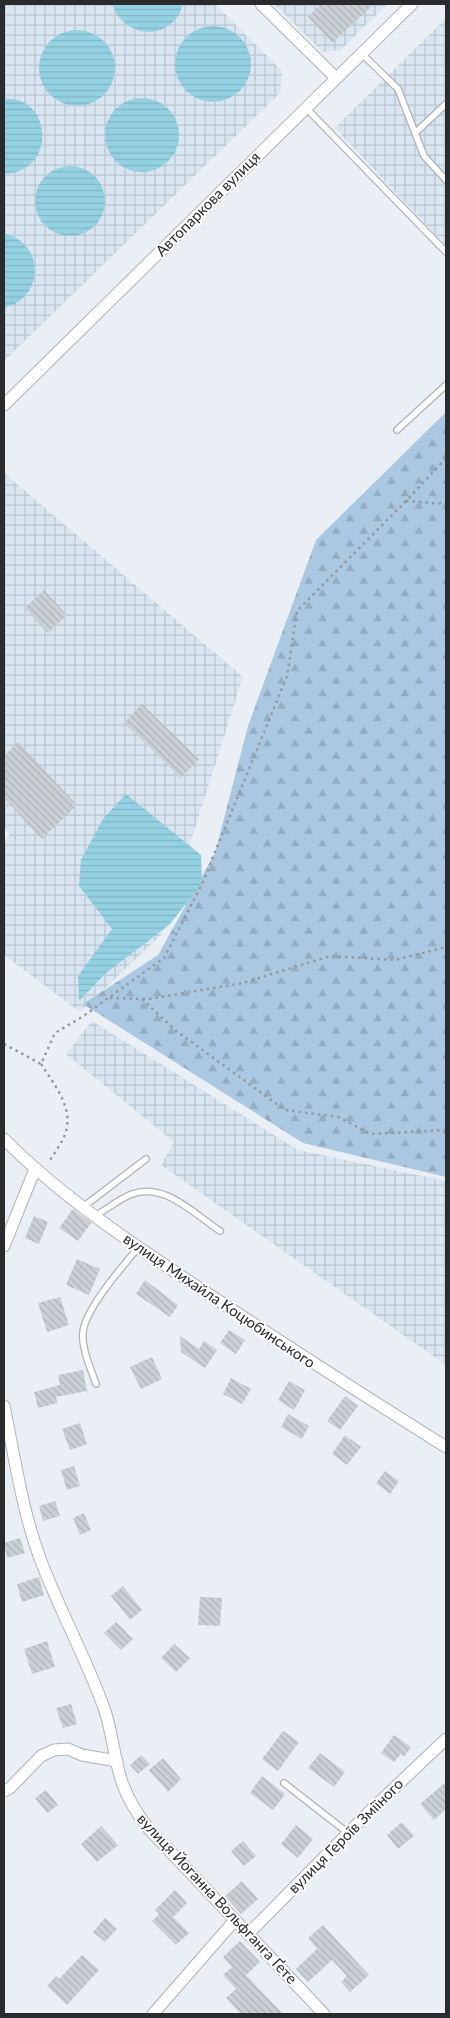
<svg xmlns="http://www.w3.org/2000/svg" width="450" height="2018" font-family="Lato,sans-serif">
  <defs>
    <pattern id="industrial-grid" width="8" height="8" patternUnits="userSpaceOnUse" patternTransform="scale(1.25)"><rect width="8" height="8" fill="#d9e5f0"/><path d="M0 4h8M4 0v8" fill="none" stroke="#bac5ce"/></pattern>
    <pattern id="forest-firs" width="22" height="20" patternUnits="userSpaceOnUse" patternTransform="scale(1.25)"><rect width="22" height="20" fill="#abc8e2"/><path d="M5 1l3.5 6h-7zM16 11l3.5 6h-7z" fill="#93acc2"/></pattern>
    <pattern id="water-rules" width="6" height="5" patternUnits="userSpaceOnUse" patternTransform="scale(1.25)"><rect width="6" height="5" fill="#94d2e3"/><path d="M0 2.5h6" fill="none" stroke="#80b4c3"/></pattern>
    <pattern id="building-back-hatch" width="6" height="6" patternUnits="userSpaceOnUse" patternTransform="scale(1.25)"><rect width="6" height="6" fill="#cbd0d6"/><path d="M-1 5l2 2M0 0l6 6M5-1l2 2" fill="none" stroke="#aeb3b8"/></pattern>
  </defs>
  <rect width="100%" height="100%" fill="#e9eff5"/>
  <g fill="url(#industrial-grid)">
    <path d="M4,4H215L282,71L280,93L4,361Z"/>
    <path d="M274,4H387L341,50L323,52Z"/>
    <path d="M446,18V246L335,128Z"/>
    <path d="M4,473L243,677L161,935L80,1012L4,955V842L10,834L4,828Z"/>
    <path d="M92,1021L298,1150L446,1181V1365L161,1165L174,1142L66,1054Z"/>
  </g>
  <path fill="url(#forest-firs)" d="M446,412V1177L303,1143L83,1004L158,955L215,853L248,726L316,540Z"/>
  <g fill="url(#water-rules)">
    <path d="M112,4H183C173,42 124,40 112,4Z"/>
    <circle cx="213" cy="64" r="38"/>
    <circle cx="77" cy="68" r="38"/>
    <circle cx="142" cy="135" r="37"/>
    <path d="M4,99C52,95 58,172 4,174Z"/>
    <circle cx="70" cy="201" r="35"/>
    <path d="M4,234C34,239 45,275 24,297C19,303 11,305 4,308Z"/>
    <path d="M126,794L201,855L202,884L169,925L106,973L79,1001L78,976L112,929L79,886L81,860L103,819Z"/>
  </g>
  <g fill="url(#building-back-hatch)">
    <path d="M321,4H374L332,43L308,17Z"/>
    <path d="M44,590L67,615L48,633L25,608Z"/>
    <path d="M142,704L199,759L181,778L124,723Z"/>
    <path d="M18,742L77,805L42,839L4,798V756Z"/>
    <path d="M73,1209L91,1223L78,1241L59,1228Z"/>
    <path d="M34,1216L48,1222L39,1244L25,1238Z"/>
    <path d="M77,1259L100,1269L89,1295L66,1285Z"/>
    <path d="M145,1280L178,1305L170,1317L136,1294Z"/>
    <path d="M60,1297L69,1325L47,1332L38,1303Z"/>
    <path d="M229,1330L245,1340L236,1354L220,1343Z"/>
    <path d="M180,1336L199,1349L204,1341L217,1350L205,1368L181,1352Z"/>
    <path d="M152,1357L162,1379L141,1389L130,1367Z"/>
    <path d="M83,1370L87,1391L56,1397L58,1403L38,1408L34,1392L60,1385L58,1375Z"/>
    <path d="M231,1378L251,1389L242,1404L223,1394Z"/>
    <path d="M289,1381L305,1390L294,1410L278,1400Z"/>
    <path d="M345,1396L358,1406L340,1430L327,1421Z"/>
    <path d="M288,1414L309,1426L302,1439L281,1427Z"/>
    <path d="M80,1423L87,1444L70,1450L62,1429Z"/>
    <path d="M345,1435L361,1447L347,1465L332,1454Z"/>
    <path d="M74,1466L80,1486L67,1490L61,1470Z"/>
    <path d="M385,1471L399,1481L390,1494L376,1483Z"/>
    <path d="M55,1501L60,1516L43,1521L39,1506Z"/>
    <path d="M84,1513L91,1530L80,1535L73,1518Z"/>
    <path d="M20,1538L25,1553L7,1558L4,1543Z"/>
    <path d="M39,1577L44,1595L22,1602L17,1584Z"/>
    <path d="M123,1586L142,1610L130,1620L111,1596Z"/>
    <path d="M200,1597L222,1598L220,1626L198,1625Z"/>
    <path d="M116,1622L133,1639L121,1650L104,1633Z"/>
    <path d="M47,1641L55,1667L32,1674L24,1649Z"/>
    <path d="M174,1644L190,1658L176,1672L161,1658Z"/>
    <path d="M71,1704L77,1724L63,1728L56,1708Z"/>
    <path d="M283,1731L299,1742L278,1771L262,1759Z"/>
    <path d="M394,1735L411,1747L404,1757L401,1754L394,1762L381,1753Z"/>
    <path d="M320,1753L345,1772L334,1787L308,1768Z"/>
    <path d="M141,1755L150,1764L138,1774L130,1765Z"/>
    <path d="M163,1758L181,1779L168,1792L149,1770Z"/>
    <path d="M262,1776L285,1794L273,1810L250,1793Z"/>
    <path d="M446,1782V1809L434,1820L420,1804Z"/>
    <path d="M46,1790L58,1805L47,1813L35,1798Z"/>
    <path d="M402,1822L414,1836L398,1849L387,1835Z"/>
    <path d="M296,1825L313,1839L298,1858L281,1844Z"/>
    <path d="M101,1826L118,1845L97,1862L81,1844Z"/>
    <path d="M243,1841L256,1856L244,1866L231,1851Z"/>
    <path d="M242,1881L258,1899L241,1914L225,1896Z"/>
    <path d="M175,1890L187,1903L173,1917L189,1933L176,1945L152,1921L159,1914L155,1910Z"/>
    <path d="M105,1918L117,1929L105,1942L93,1932Z"/>
    <path d="M323,1925L369,1975L350,1992L341,1982L347,1976L332,1960L308,1982L296,1969L317,1949L308,1938Z"/>
    <path d="M240,1941L260,1962L246,1975L283,2014H241L226,1998L236,1989L223,1975L232,1967L223,1957Z"/>
    <path d="M82,1955L99,1970L67,2005L47,1986L56,1976L59,1979Z"/>
  </g>
  <g fill="none" stroke-linecap="round" stroke-linejoin="round">
    <g stroke="#aeb3b9" stroke-width="8">
      <g id="lane">
        <path d="M361,53L398,89L424,156L446,180"/>
        <path d="M306,108L446,252"/>
        <path d="M415,133L446,104"/>
        <path d="M397,430L446,385"/>
        <path d="M83,1207L146,1159"/>
        <path d="M95,1216C107,1209 119,1199 132,1194C165,1182 194,1214 220,1231"/>
        <path d="M96,1384C91,1369 81,1348 83,1332C85,1309 123,1266 138,1248"/>
        <path d="M284,1783L348,1833"/>
      </g>
    </g>
    <g stroke="#aeb3b9" stroke-width="13">
      <g id="street">
        <path d="M261,4L336,78"/>
        <path d="M4,405L412,4"/>
        <path d="M4,1139C66,1201 140,1249 213,1297C290,1348 368,1398 446,1447"/>
        <path d="M4,1246L35,1169"/>
        <path d="M4,1406C15,1458 22,1511 41,1561C60,1611 86,1658 104,1708C113,1733 114,1761 123,1785C129,1801 138,1815 148,1828L324,2014"/>
        <path d="M4,1791L10,1788L41,1756L54,1750L68,1749L82,1755L117,1761"/>
        <path d="M248,1934L370,1811L446,1739"/>
        <path d="M153,2014L235,1920"/>
      </g>
    </g>
    <g stroke="#94999d" stroke-width="2.5" stroke-dasharray="2.5 4" stroke-linecap="butt">
      <path d="M406,501L446,504"/>
      <path d="M110,998L149,999L243,983L330,956L395,960L446,947"/>
      <path d="M142,999L175,1030L285,1110L338,1117L371,1134L446,1130"/>
      <path d="M4,1044L41,1064L55,1033L82,1017L164,958L202,884L287,676L297,611L406,501L446,458"/>
      <path d="M41,1064C55,1086 77,1111 63,1139C59,1147 53,1155 49,1162"/>
    </g>
    <use href="#lane" stroke="#fff" stroke-width="5.5"/>
    <use href="#street" stroke="#fff" stroke-width="11"/>
  </g>
  <g text-anchor="middle" stroke-width="4" stroke-linejoin="round" paint-order="stroke">
    <g font-size="15" fill="#292b2d" stroke="#fff">
      <text transform="translate(208 204) rotate(-45)" y="5">Автопаркова вулиця</text>
      <text transform="translate(219 1301) rotate(34)" y="5">вулиця Михайла Коцюбинського</text>
      <text transform="translate(346 1836) rotate(-45)" y="5">вулиця Героїв Зміїного</text>
      <text transform="translate(217 1899) rotate(47)" y="5">вулиця Йоганна Вольфганга Ґете</text>
    </g>
  </g>
  <rect width="450" height="2018" fill="none" stroke="#292b2d" stroke-width="10"/>
</svg>
